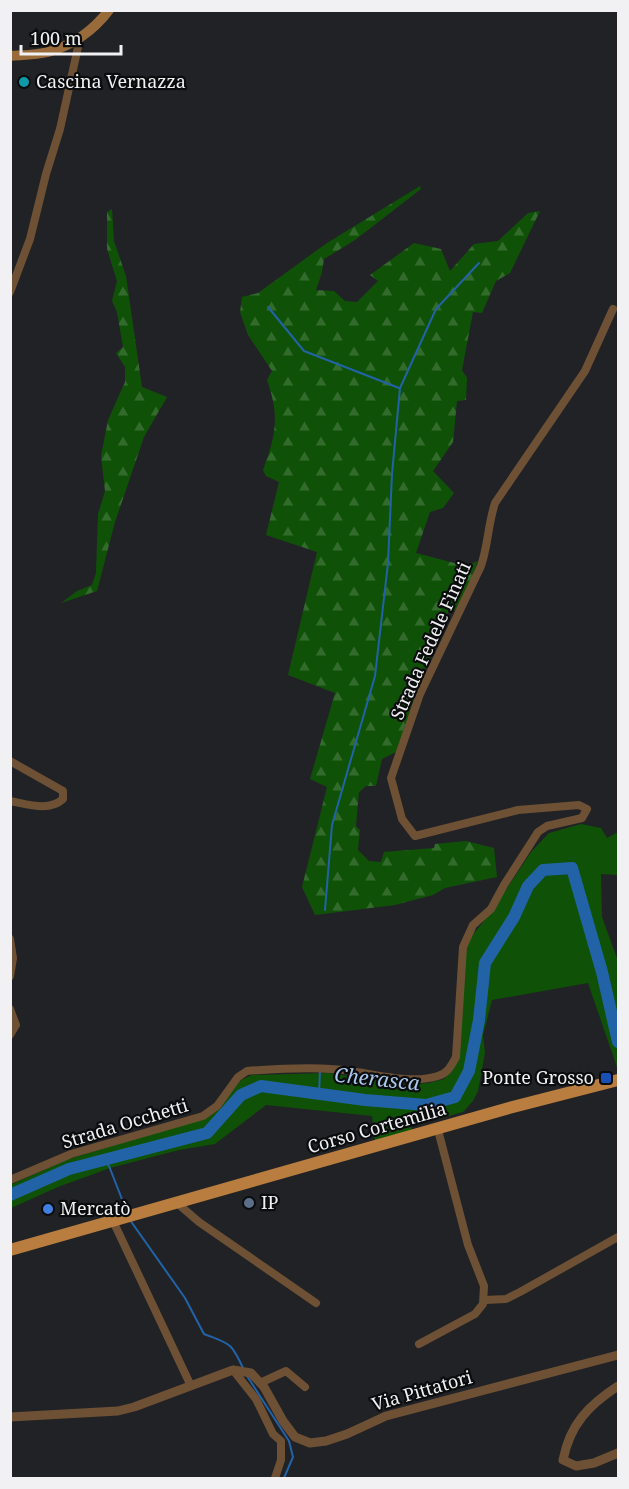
<svg xmlns="http://www.w3.org/2000/svg" width="629" height="1489" font-family="'Noto Serif',serif">
  <defs>
    <pattern id="forest-firs" width="22" height="20" patternUnits="userSpaceOnUse" patternTransform="scale(1.5)"><rect width="22" height="20" fill="#0f5207"/><path d="M5 1l3.5 6h-7zM16 11l3.5 6h-7z" fill="#326b2c"/></pattern>
  </defs>
  <rect width="100%" height="100%" fill="#212226"/>
  <path fill="#0f5207" d="M581,824L601,828L607,838L618,832V875L601,874L602,917L618,961L617,976L618,1070L588,983L492,1000L483,1035L485,1053L478,1091L473,1101L463,1112L412,1126L411,1132L375,1142L372,1116L266,1105L215,1144L179,1150L110,1168L58,1187L11,1208L10,1185L66,1160L203,1118L221,1105L241,1080L252,1075L328,1073L408,1085L429,1083L444,1079L452,1071L459,1058L466,951L470,938L493,910L531,852L549,833Z"/>
  <g fill="url(#forest-firs)">
    <path d="M420,186L421,189L355,240L324,259L322,272L316,290L334,291L345,301L357,302L378,281L370,275L414,243L441,249L450,271L474,244L498,241L528,213L540,211L510,273L496,281L482,313L473,312L462,370L467,378L466,400L457,401L453,442L433,471L454,493L443,508L430,512L416,553L466,566L478,561L458,610L449,611L419,684L396,752L382,759L376,786H366L359,792L356,826L360,830L358,850L369,861L381,862L384,852L434,848L435,844L466,841L494,848L497,877L445,888L433,895L395,905L315,915L302,887L327,787L310,779L335,693L288,675L317,552L266,535L279,482L266,476L263,470C276,434 280,417 267,380L272,371L248,335L240,312L242,297L258,293L327,243Z"/>
    <path d="M112,209L114,241L126,276L142,387L167,397L144,437L115,522L97,591L61,603L77,591L92,585L96,573L98,514L105,491L101,456L108,420L125,382V367L116,353L123,347L117,312L112,301L117,281L107,249V212Z"/>
  </g>
  <g fill="none" stroke-linecap="round" stroke-linejoin="round">
    <g stroke="#2263a8" stroke-width="2">
      <path d="M268,307L304,351L399,388"/>
      <path d="M325,910L332,825L375,676L388,563L392,474L400,388L436,309L479,263"/>
      <path d="M319,1094L320,1070"/>
      <path d="M103,1160L109,1166L127,1212"/>
      <path d="M130,1220L185,1298L204,1334C230,1344 231,1342 243,1368"/>
      <path d="M247,1376L289,1441L293,1457L284,1478"/>
    </g>
    <path stroke="#2263a8" stroke-width="12" d="M10,1195L69,1169L207,1133L241,1095L261,1086L365,1100L426,1105L455,1097L469,1071L479,1020L485,963L514,917L528,886L543,870L572,868L602,972L618,1042"/>
    <g stroke="#6e5135" stroke-width="8">
      <path d="M10,292L30,239L46,174L60,129L80,38"/>
      <path d="M10,761L63,791V799C49,812 27,804 10,801"/>
      <path d="M10,939L13,958L10,976"/>
      <path d="M10,1009L16,1025L10,1035"/>
      <path d="M10,1180L71,1154L203,1116L217,1106L238,1077L247,1071C274,1069 304,1067 331,1069C363,1070 407,1086 438,1076C448,1073 451,1066 456,1057L463,947L473,925L491,909L504,885L538,832L547,826L582,818L587,809L579,805L518,810L415,836L402,819L391,778L420,694L481,566C488,546 488,524 495,503L585,371L613,309"/>
      <path d="M177,1203L199,1222L316,1303"/>
      <path d="M113,1221L191,1386"/>
      <path d="M485,1300L506,1299L520,1292L618,1237"/>
      <path d="M419,1344L475,1314L483,1304L484,1286L468,1245L438,1130"/>
      <path d="M233,1370L256,1399L273,1434L281,1441V1460L275,1478"/>
      <path d="M260,1383L286,1371L305,1387"/>
    </g>
    <g stroke="#6e5135" stroke-width="9">
      <path d="M618,1386C589,1405 570,1424 563,1460L576,1466L594,1463L618,1453"/>
      <path d="M10,1417L118,1411L134,1407L233,1370L251,1373L264,1387L283,1421L295,1437L310,1443L326,1441L347,1434L386,1416L618,1355"/>
    </g>
    <path stroke="#996b3b" stroke-width="10" d="M10,56C23,55 36,55 48,52C72,46 94,30 109,10"/>
    <path stroke="#b97e3f" stroke-width="12" d="M10,1250L509,1108L618,1080"/>
  </g>
  <circle fill="#0f9aa8" stroke="#0b0c0d" stroke-width="2" cx="24" cy="82" r="6"/>
  <rect fill="#1a4fb4" stroke="#0b0c0d" stroke-width="2" x="600" y="1072" width="12" height="12" rx="3"/>
  <circle fill="#5c6f8a" stroke="#0b0c0d" stroke-width="2" cx="249" cy="1203" r="6"/>
  <circle fill="#3f7fe0" stroke="#0b0c0d" stroke-width="2" cx="48" cy="1209" r="6"/>
  <g text-anchor="middle" stroke-width="4.5" stroke-linejoin="round" paint-order="stroke">
    <g font-size="18" fill="#f1f1f4" stroke="#0b0c0d" text-anchor="start">
      <text x="36" y="88">Cascina Vernazza</text>
      <text x="594" y="1084" text-anchor="end">Ponte Grosso</text>
      <text x="261" y="1209">IP</text>
      <text x="60" y="1215">Mercatò</text>
    </g>
    <g font-size="18" fill="#f1f1f4" stroke="#0b0c0d">
      <text transform="translate(431 641) rotate(-66)" y="6">Strada Fedele Finati</text>
      <text transform="translate(125 1124) rotate(-17)" y="6">Strada Occhetti</text>
      <text transform="translate(377 1128) rotate(-16)" y="6">Corso Cortemilia</text>
      <text transform="translate(422 1391) rotate(-16)" y="6">Via Pittatori</text>
    </g>
    <g font-size="20" font-style="italic" fill="#a9c9ee" stroke="#0b0c0d">
      <text transform="translate(377 1079) rotate(6)" y="7">Cherasca</text>
    </g>
  </g>
  <rect width="629" height="1489" fill="none" stroke="#f1f1f4" stroke-width="24"/>
  <path d="M21 45v9h100v-9" fill="none" stroke="#f1f1f4" stroke-width="3"/>
  <text x="30" y="45" font-size="18" fill="#f1f1f4" stroke="#0b0c0d" stroke-width="4.5" paint-order="stroke">100 m</text>
</svg>
